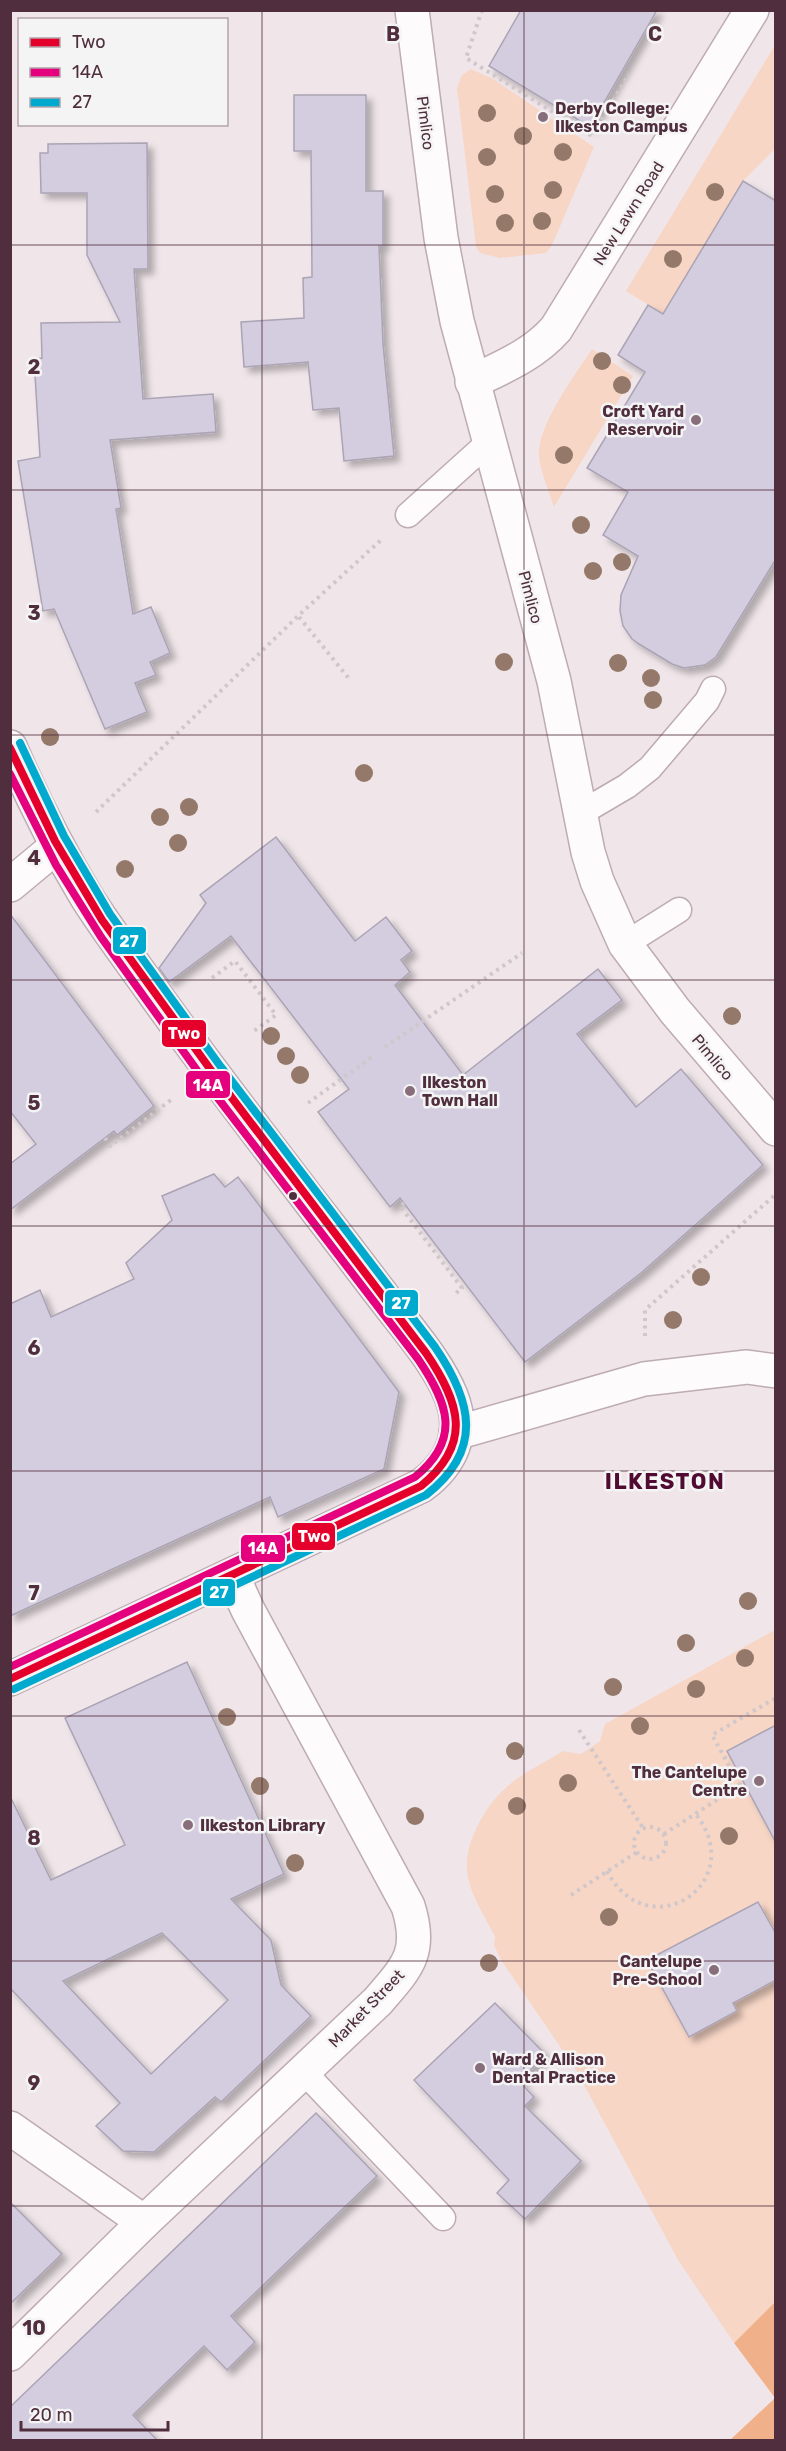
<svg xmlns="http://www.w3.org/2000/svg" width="786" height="2451" font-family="Rubik,sans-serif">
  <defs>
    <filter id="shadow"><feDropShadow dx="5.5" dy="5.5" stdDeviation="3" flood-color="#0004"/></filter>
  </defs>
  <rect width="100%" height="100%" fill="#f0e6ea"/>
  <g fill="#f7d6c6">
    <path d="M775,45L776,148L743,181L663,314L626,291Z"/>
    <path d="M471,69L493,79L594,147L552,245L546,253L500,258L480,253L476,247L457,88L462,75Z"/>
    <path d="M592,349L633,376L554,507C549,491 541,474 539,457C536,427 575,375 592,349Z"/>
    <path d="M775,1630V2302L734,2343L678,2260L576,2070L501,1960L494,1945L495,1937C485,1916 468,1892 467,1869C465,1840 487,1803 509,1785C525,1771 546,1762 563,1751L581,1754L600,1741L605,1724Z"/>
  </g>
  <path fill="#f0b18a" d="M775,2302V2440H730L775,2398L734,2343Z"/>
  <g fill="#d4ccdf" stroke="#aba4b4" stroke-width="1.5" fill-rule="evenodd" filter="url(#shadow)">
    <path d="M521,10H657L590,127L489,66Z"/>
    <path d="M294,95H366V191H383V246H379L383,344L394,456L344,461L339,408L313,410L308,362L244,367L241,322L304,318L303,278L312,277L311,151H294Z"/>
    <path d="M147,143L148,269H134L143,399L213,394L216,432L110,440L121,508L116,509L133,614L151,607L170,653L150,662L156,675L135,683L147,712L105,729L54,609L43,611L18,461L40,457L34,359L42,358L41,323L120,322L87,255V193H41L40,153H48V144Z"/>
    <path d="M743,181L776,201V559L716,657L705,665L684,668L672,664L639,644L632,639L623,626L620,611L621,595L638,556L603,535L628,492L587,468L645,372L618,355L648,305L663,314Z"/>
    <path d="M276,837L355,941L386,917L412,951L401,960L410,972L395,985L463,1075L598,969L622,1000L577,1034L636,1107L681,1069L763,1165L641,1273L525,1362L400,1198L390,1207L318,1112L349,1089L231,936L169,982L159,968L206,903L200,895Z"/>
    <path d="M10,914L154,1106L117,1135L114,1131L10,1210V1164L36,1144L10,1111Z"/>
    <path d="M214,1174L225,1187L238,1177L399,1392L384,1469L278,1517L270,1497L10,1616V1304L40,1290L51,1317L134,1279L126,1263L172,1220L162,1196Z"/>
    <path d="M187,1662L284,1874L231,1899L271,1940L281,1985L311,2016L221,2102L215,2097L154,2152L123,2151L96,2126L120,2103L10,1988V1796L51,1880L125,1845L65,1718ZM162,1933L228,2000L151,2074L63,1981Z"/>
    <path d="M776,1725V1843L727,1751Z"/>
    <path d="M758,1902L776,1934V1980L733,2003L737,2011L689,2037L647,1960Z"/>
    <path d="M495,2003L546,2055L519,2081L534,2097L525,2106L581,2161L525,2219L497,2193L509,2180L414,2080Z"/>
    <path d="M316,2113L377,2176L231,2316L255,2342L227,2370L204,2346L133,2415L157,2440H10V2407Z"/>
    <path d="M10,2202L62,2254L10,2304Z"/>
  </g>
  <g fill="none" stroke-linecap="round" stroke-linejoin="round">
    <g stroke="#beabb4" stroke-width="27">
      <g id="lane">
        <path d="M408,515L489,442"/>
        <path d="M581,813L627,786L650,768L707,701L713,689"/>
        <path d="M625,944L679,910"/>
        <path d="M303,2071L443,2218"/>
      </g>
    </g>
    <g stroke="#beabb4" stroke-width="36">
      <g id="street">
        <path d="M412,10L441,238L457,321L554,681L588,852L597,881L625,944L675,1011L776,1129"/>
        <path d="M472,382C503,367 533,355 556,329L752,10"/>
        <path d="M10,885L57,846"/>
        <path d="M456,1433L644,1379L747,1367L776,1371"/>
        <path d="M10,2128L144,2222"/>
        <path d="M10,2354L144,2222L378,2001C407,1967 423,1953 408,1906L248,1610L232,1575"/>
      </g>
    </g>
    <g stroke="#beabb4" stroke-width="36">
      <path id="secondary" d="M10,747C32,798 57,848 86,896C106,928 129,958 151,989C205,1065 262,1138 319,1213C345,1246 370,1280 396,1313C416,1339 439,1366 451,1396C466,1433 451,1464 421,1486L10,1679"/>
    </g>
    <g stroke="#cfc7ca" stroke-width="4" stroke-dasharray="3 4.5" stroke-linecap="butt">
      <path d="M482,10L466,58L592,136L629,74"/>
      <path d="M299,617L351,681"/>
      <path d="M96,812L298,616L381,540"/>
      <path d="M212,978L235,961L276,1015L254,1031"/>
      <path d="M385,1047L522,953"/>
      <path d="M308,1103L372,1057"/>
      <path d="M105,1138L110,1146L171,1100"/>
      <path d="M404,1203L400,1206L462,1288L455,1294"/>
      <path d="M645,1336V1310L776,1194"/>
      <path d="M579,1730L643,1828"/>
      <circle cx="650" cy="1843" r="16"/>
      <path d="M664,1834L740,1785L712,1735L776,1698"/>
      <path d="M607,1871C648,1950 751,1883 695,1813"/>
      <path d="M571,1895L637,1852"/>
    </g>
    <use href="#lane" stroke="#fdfbfc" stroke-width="24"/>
    <use href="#street" stroke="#fdfbfc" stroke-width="33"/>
    <use href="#secondary" stroke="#fdfbfc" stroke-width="33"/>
    <g stroke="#f4f4f4" stroke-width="12">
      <path id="bus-1" d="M10,748L55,841L102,920L213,1073L426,1353C460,1403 473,1443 421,1486L10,1679"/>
    </g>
    <g stroke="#f4f4f4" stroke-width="12">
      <path id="bus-2" d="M10,774L56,865L101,937L204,1080L418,1359C448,1403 462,1439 415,1477L10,1667"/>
    </g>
    <g stroke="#f4f4f4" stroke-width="12">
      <path id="bus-3" d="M14,1689L426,1495C484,1450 472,1401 435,1347L221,1067L110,914L64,836L20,743"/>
    </g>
    <use href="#bus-1" stroke="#e4002b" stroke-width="8"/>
    <use href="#bus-2" stroke="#e5007d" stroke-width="8"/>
    <use href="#bus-3" stroke="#00a9ce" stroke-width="8"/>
  </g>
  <g fill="#94796a">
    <circle cx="487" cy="113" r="9"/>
    <circle cx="523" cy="136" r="9"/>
    <circle cx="563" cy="152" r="9"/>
    <circle cx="487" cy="157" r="9"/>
    <circle cx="553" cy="190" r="9"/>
    <circle cx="715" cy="192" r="9"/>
    <circle cx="495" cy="194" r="9"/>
    <circle cx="542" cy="221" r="9"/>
    <circle cx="505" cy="223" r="9"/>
    <circle cx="673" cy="259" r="9"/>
    <circle cx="602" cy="361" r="9"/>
    <circle cx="622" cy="385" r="9"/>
    <circle cx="564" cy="455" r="9"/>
    <circle cx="581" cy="525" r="9"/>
    <circle cx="622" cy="562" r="9"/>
    <circle cx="593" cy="571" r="9"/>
    <circle cx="504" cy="662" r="9"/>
    <circle cx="618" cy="663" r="9"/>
    <circle cx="651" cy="678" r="9"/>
    <circle cx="653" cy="700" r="9"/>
    <circle cx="50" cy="737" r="9"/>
    <circle cx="364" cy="773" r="9"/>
    <circle cx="189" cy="807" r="9"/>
    <circle cx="160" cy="817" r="9"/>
    <circle cx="178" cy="843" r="9"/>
    <circle cx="125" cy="869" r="9"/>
    <circle cx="732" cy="1016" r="9"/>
    <circle cx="271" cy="1036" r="9"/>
    <circle cx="286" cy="1056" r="9"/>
    <circle cx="300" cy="1075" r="9"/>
    <circle cx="701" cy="1277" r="9"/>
    <circle cx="673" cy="1320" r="9"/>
    <circle cx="748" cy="1601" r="9"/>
    <circle cx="686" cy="1643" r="9"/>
    <circle cx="745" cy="1658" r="9"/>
    <circle cx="613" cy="1687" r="9"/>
    <circle cx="696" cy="1689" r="9"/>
    <circle cx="227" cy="1717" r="9"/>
    <circle cx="640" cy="1726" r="9"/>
    <circle cx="515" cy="1751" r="9"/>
    <circle cx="568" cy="1783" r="9"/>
    <circle cx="260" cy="1786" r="9"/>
    <circle cx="517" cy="1806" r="9"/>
    <circle cx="415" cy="1816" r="9"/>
    <circle cx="729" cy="1836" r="9"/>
    <circle cx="295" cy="1863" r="9"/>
    <circle cx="609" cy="1917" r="9"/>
    <circle cx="489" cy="1963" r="9"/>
  </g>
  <path fill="none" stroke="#502e3d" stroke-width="1.5" stroke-opacity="0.55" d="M262,10V2440M524,10V2440M10,245H776M10,490H776M10,735H776M10,980H776M10,1226H776M10,1471H776M10,1716H776M10,1961H776M10,2206H776"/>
  <g fill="#886e7a" stroke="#f4f4f4" stroke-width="2">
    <circle cx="543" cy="117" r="6"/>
    <circle cx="696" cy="420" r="6"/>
    <circle cx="410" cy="1091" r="6"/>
    <circle cx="759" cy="1781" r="6"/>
    <circle cx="188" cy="1825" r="6"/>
    <circle cx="714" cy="1970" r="6"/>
    <circle cx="480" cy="2068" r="6"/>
  </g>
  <circle fill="#502e3d" stroke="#f4f4f4" stroke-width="2" cx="293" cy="1196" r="5"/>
  <g text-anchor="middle" stroke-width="5" stroke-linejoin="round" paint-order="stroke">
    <g font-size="16" font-weight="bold" fill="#502e3d" stroke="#f4f4f4" text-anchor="start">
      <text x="555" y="114">Derby College:<tspan x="555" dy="18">Ilkeston Campus</tspan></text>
      <text x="684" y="417" text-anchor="end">Croft Yard<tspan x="684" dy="18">Reservoir</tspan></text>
      <text x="422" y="1088">Ilkeston<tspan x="422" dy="18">Town Hall</tspan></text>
      <text x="747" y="1778" text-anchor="end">The Cantelupe<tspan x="747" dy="18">Centre</tspan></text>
      <text x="200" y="1831">Ilkeston Library</text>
      <text x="702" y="1967" text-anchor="end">Cantelupe<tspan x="702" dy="18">Pre-School</tspan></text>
      <text x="492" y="2065">Ward &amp; Allison<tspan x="492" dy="18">Dental Practice</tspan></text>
    </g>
    <g font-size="16" fill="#502e3d" stroke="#f4f4f4">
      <text transform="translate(426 123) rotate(83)" y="6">Pimlico</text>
      <text transform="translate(628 213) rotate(-58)" y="6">New Lawn Road</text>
      <text transform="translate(531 597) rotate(75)" y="6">Pimlico</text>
      <text transform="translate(713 1057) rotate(50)" y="6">Pimlico</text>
      <text transform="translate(366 2008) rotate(-46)" y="6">Market Street</text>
    </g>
    <g font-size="22" font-weight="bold" letter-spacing="1.5" fill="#510a32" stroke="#f4f4f4">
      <text x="665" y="1489">ILKESTON</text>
    </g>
  </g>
  <g font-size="20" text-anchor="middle" font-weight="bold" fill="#502e3d" stroke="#f4f4f4" stroke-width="5" stroke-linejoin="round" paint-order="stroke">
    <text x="393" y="41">B</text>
    <text x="655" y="41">C</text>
    <text x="34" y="374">2</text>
    <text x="34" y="620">3</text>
    <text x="34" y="865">4</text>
    <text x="34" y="1110">5</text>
    <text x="34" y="1355">6</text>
    <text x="34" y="1600">7</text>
    <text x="34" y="1845">8</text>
    <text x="34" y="2090">9</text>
    <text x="34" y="2335">10</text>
  </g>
  <g stroke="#f4f4f4" stroke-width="2">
    <rect x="112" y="926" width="35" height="29" rx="6" fill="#00a9ce"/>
    <rect x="161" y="1019" width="46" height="29" rx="6" fill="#e4002b"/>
    <rect x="185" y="1070" width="46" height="29" rx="6" fill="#e5007d"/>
    <rect x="384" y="1289" width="35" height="28" rx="6" fill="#00a9ce"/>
    <rect x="291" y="1522" width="45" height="29" rx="6" fill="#e4002b"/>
    <rect x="240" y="1534" width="46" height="29" rx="6" fill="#e5007d"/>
    <rect x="202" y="1578" width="34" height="29" rx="6" fill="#00a9ce"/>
  </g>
  <g font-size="16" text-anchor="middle" font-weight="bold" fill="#fff">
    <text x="129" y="947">27</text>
    <text x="184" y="1039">Two</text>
    <text x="208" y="1091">14A</text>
    <text x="401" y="1309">27</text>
    <text x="314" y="1542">Two</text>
    <text x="263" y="1554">14A</text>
    <text x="219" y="1598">27</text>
  </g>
  <rect width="786" height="2451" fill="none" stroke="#502e3d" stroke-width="24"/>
  <rect x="18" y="18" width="210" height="108" fill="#f4f4f4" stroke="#b2a5ab" stroke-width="1.5"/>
  <rect x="30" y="38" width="30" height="9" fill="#e4002b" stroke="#b2a5ab" stroke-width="1.5"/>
  <text x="72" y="48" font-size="18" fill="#502e3d">Two</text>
  <rect x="30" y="68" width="30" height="9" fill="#e5007d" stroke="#b2a5ab" stroke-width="1.5"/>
  <text x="72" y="78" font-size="18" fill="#502e3d">14A</text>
  <rect x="30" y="98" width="30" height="9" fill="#00a9ce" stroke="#b2a5ab" stroke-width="1.5"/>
  <text x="72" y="108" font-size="18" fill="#502e3d">27</text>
  <path d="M21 2421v9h147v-9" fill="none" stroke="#502e3d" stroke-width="3"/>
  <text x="30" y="2421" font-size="18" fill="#502e3d" stroke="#f4f4f4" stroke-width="4.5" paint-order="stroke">20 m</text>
</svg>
